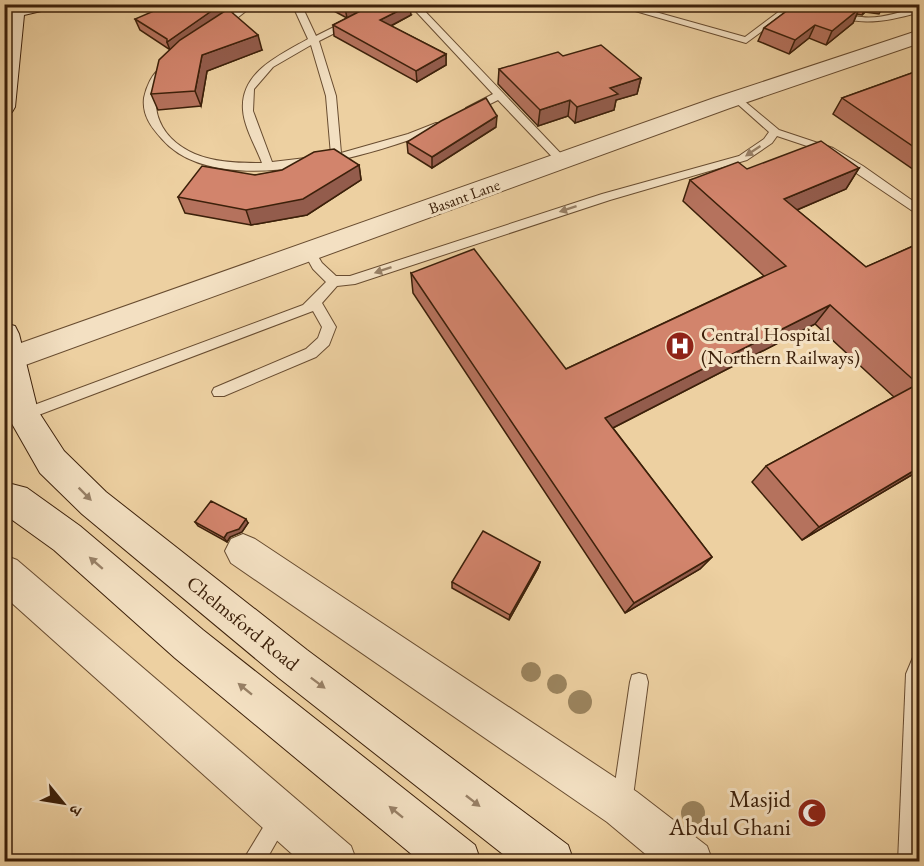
<svg xmlns="http://www.w3.org/2000/svg" width="924" height="866" font-family="'EB Garamond','Noto Serif Devanagari',serif">
  <rect width="100%" height="100%" fill="#edd0a1"/>
  <filter id="stains"><feTurbulence type="fractalNoise" baseFrequency=".00333" numOctaves="4"/><feColorMatrix values="0 0 0 0 .2 0 0 0 0 .09 0 0 0 0 .02 0 0 0 .5 -.17"/></filter>
  <radialGradient id="worn" r=".72"><stop offset=".6" stop-color="#630" stop-opacity="0"/><stop offset="1" stop-color="#630" stop-opacity=".3"/></radialGradient>
  <g fill="none" stroke-linecap="round" stroke-linejoin="round">
    <g stroke="#684c30" stroke-width="2">
      <g id="lane">
        <path d="M245,4H255L223,29H217V25Z"/>
        <path d="M292,4H301L316,36L380,4H392L319,41L336,96L341,153L408,134L436,123H444V127C376,155 217,203 162,139C151,127 142,115 144,98C146,88 152,72 162,68L167,71C139,111 168,150 211,159C227,163 245,163 262,163C256,147 244,127 243,110C240,72 280,55 308,39ZM311,45L326,96L331,155L272,162L253,111L254,89L273,67Z"/>
        <path d="M409,4H418L566,159V163H558L498,100L474,112H466V108L493,94Z"/>
        <path d="M611,4H627L745,37L789,4H799L746,43Z"/>
        <path d="M815,4C830,4 840,13 855,16C877,21 899,12 920,7V12C883,23 848,29 815,4Z"/>
        <path d="M737,95L779,130L833,148L863,166L920,206V216L825,152L777,136L772,143L747,160L610,200L355,284L337,286L322,303L336,327L329,345L316,357L224,396H214L212,392L214,388L306,349L318,338L322,327L313,311L28,419L23,421L18,419L16,415L18,411L303,305L326,282L313,269L303,251L305,248H313L322,263L336,276H350L602,194L739,156L764,139L769,132L733,100V96Z"/>
        <path d="M920,652V862H898L906,674L914,655Z"/>
        <path d="M639,673L646,675L648,682L632,804L629,811L622,814L615,811L612,804L630,682L632,675Z"/>
        <path d="M280,808L287,811L290,818L265,862H242L273,811Z"/>
      </g>
    </g>
    <g stroke="#684c30" stroke-width="2">
      <g id="street">
        <path d="M920,30V43L730,108L20,367L10,371L4,369V349L714,98Z"/>
        <path d="M243,534L255,539L637,792L707,846L713,862H655L607,822L231,563L225,551L231,539Z"/>
        <path d="M4,555L17,560L351,846L357,862H301L4,596Z"/>
      </g>
    </g>
    <g stroke="#3c200a" stroke-width="2">
      <g id="secondary">
        <path d="M4,4H56L54,8L24,15L15,107L12,112L4,114Z"/>
        <path d="M4,323L15,326L19,334L38,411L64,451L106,492L307,650L568,845L574,862H513L279,678L82,514L40,473L7,415L4,405Z"/>
        <path d="M4,482L27,488L80,526L203,630L475,845L481,862H421L175,658L54,550L4,514Z"/>
      </g>
    </g>
    <use href="#lane" fill="#f3e0c2" fill-rule="evenodd"/>
    <use href="#street" fill="#f3e0c2" fill-rule="evenodd"/>
    <use href="#secondary" fill="#f3e0c2" fill-rule="evenodd"/>
  </g>
  <g fill="#9c855f">
    <circle cx="531" cy="672" r="10"/>
    <circle cx="557" cy="684" r="10"/>
    <circle cx="580" cy="702" r="12"/>
    <circle cx="693" cy="813" r="12"/>
  </g>
  <g fill="#b5725d" stroke="#3c200a" stroke-width="1.5">
    <path d="M321,4H374L411,15L391,26L446,54V65L417,82L334,36L333,25L347,18Z"/>
    <path d="M796,4H884L879,14L865,12L862,15L857,14L853,23L826,45L809,38L789,54L758,41L764,28Z"/>
    <path d="M220,5L222,13L262,50L207,71L201,106L158,110L151,94L170,50L169,49L140,30L135,19Z"/>
    <path d="M563,56L641,78L637,94L616,100L614,110L575,123L568,116L538,126L498,84L499,69Z"/>
    <path d="M920,70V174L833,114L842,98Z"/>
    <path d="M496,127L432,168L408,153L407,142Z"/>
    <path d="M359,165L361,180L307,215L251,225L185,213L178,197L255,175Z"/>
    <path d="M859,168L846,189L797,210L866,267L920,243V470L802,540L752,482L766,466L894,397L815,324L613,428L712,557L700,569L625,613L413,293L411,273L566,369L764,276L683,201L690,180L747,169Z"/>
    <path d="M195,522L248,523L242,532L230,537L227,542L198,526Z"/>
    <path d="M540,562L538,568L509,620L452,588V582Z"/>
  </g>
  <g fill="#935c4c" stroke="#3c200a" stroke-width="1.5">
    <path d="M352,4H374L347,18L345,8Z"/>
    <path d="M867,4H869L865,12L862,15Z"/>
    <path d="M220,5L223,16L171,53L167,42Z"/>
    <path d="M410,5L411,15L381,31L380,20Z"/>
    <path d="M859,9L853,23L826,45L832,31Z"/>
    <path d="M815,25L809,38L789,54L795,40Z"/>
    <path d="M258,35L262,50L207,71L201,106L195,91L202,55Z"/>
    <path d="M446,54V65L417,82L416,71Z"/>
    <path d="M641,78L637,94L616,100L614,110L575,123L577,107L610,88Z"/>
    <path d="M570,100L568,116L538,126L540,110Z"/>
    <path d="M497,116L496,127L432,168V157Z"/>
    <path d="M359,165L361,180L307,215L251,225L246,210Z"/>
    <path d="M859,168L846,189L773,220L784,199Z"/>
    <path d="M830,305L815,324L599,435L605,418Z"/>
    <path d="M920,467V470L802,540L819,527Z"/>
    <path d="M246,519L248,523L242,532L230,537L227,542L224,538L227,533Z"/>
    <path d="M712,557L700,569L625,613L634,603Z"/>
    <path d="M540,562L538,568L509,620L510,615Z"/>
  </g>
  <g fill="#d2846c" stroke="#3c200a" stroke-width="1.5">
    <path d="M170,4H219L220,5L167,42V39L135,19Z"/>
    <path d="M339,4H352L345,8Z"/>
    <path d="M374,4L410,5L380,20L446,54L416,71L333,25Z"/>
    <path d="M796,4H845L859,9L832,31L815,25L795,40L764,28Z"/>
    <path d="M228,9L258,35L202,55L195,91L151,94L159,60L180,40Z"/>
    <path d="M601,45L641,78L610,88L618,94L577,107L570,100L540,110L499,69L558,52L563,56Z"/>
    <path d="M920,70V151L842,98Z"/>
    <path d="M486,98L497,116L432,157L407,142L441,121Z"/>
    <path d="M821,141L859,168L784,199L866,267L920,243V467L819,527L766,466L918,384L830,305L605,418L712,557L634,603L411,273L474,249L566,369L786,266L690,180L738,162L747,169Z"/>
    <path d="M334,149L359,165L303,199L246,210L178,197L202,166L255,175L282,170L314,152Z"/>
    <path d="M211,501L246,519L239,529L227,533L224,538L195,522Z"/>
    <path d="M483,531L540,562L510,615L452,582Z"/>
  </g>
  <defs><path id="oneway-solid" d="M-6-.8H1V-3.2L6.5 0L1 3.2V.8H-6Z" transform="scale(1.5)"/></defs>
  <g fill="#988066">
    <use href="#oneway-solid" transform="translate(753 151) rotate(146)"/>
    <use href="#oneway-solid" transform="translate(568 209) rotate(162)"/>
    <use href="#oneway-solid" transform="translate(383 270) rotate(161)"/>
    <use href="#oneway-solid" transform="translate(85 494) rotate(45)"/>
    <use href="#oneway-solid" transform="translate(96 563) rotate(-139)"/>
    <use href="#oneway-solid" transform="translate(318 683) rotate(37)"/>
    <use href="#oneway-solid" transform="translate(245 689) rotate(-141)"/>
    <use href="#oneway-solid" transform="translate(473 801) rotate(38)"/>
    <use href="#oneway-solid" transform="translate(396 812) rotate(-141)"/>
  </g>
  <defs>
    <g id="hospital-disc" transform="scale(1.5)"><circle r="9.5" fill="#8f2418" stroke="#f3e0c2"/><path d="M-5-5h3v3.5h4V-5h3V5h-3V1.5h-4V5h-3Z" fill="#fff"/></g>
    <g id="mosque-disc" transform="scale(1.5)"><circle r="9.5" fill="#8f2418" stroke="#f3e0c2"/><path d="M3.5-4.9A6 6 0 1 0 3.5 4.9A5 5 0 1 1 3.5-4.9Z" fill="#fff"/></g>
  </defs>
  <g fill-rule="evenodd">
    <use href="#hospital-disc" x="680" y="346"/>
    <use href="#mosque-disc" x="812" y="813"/>
  </g>
  <g text-anchor="middle" stroke-width="6" stroke-linejoin="round" paint-order="stroke">
    <g font-size="16" fill="#3c200a" stroke="#f3e0c2">
      <text transform="translate(464 196) rotate(-20)" y="6">Basant Lane</text>
    </g>
    <g font-size="20" fill="#3c200a" stroke="#f3e0c2" text-anchor="start">
      <text x="701" y="341">Central Hospital<tspan x="701" dy="23">(Northern Railways)</tspan></text>
    </g>
    <g font-size="20" fill="#3c200a" stroke="#f3e0c2">
      <text transform="translate(243 623) rotate(39)" y="7">Chelmsford Road</text>
    </g>
    <g font-size="24" fill="#3c200a" stroke="#f3e0c2" text-anchor="end">
      <text x="791" y="807">Masjid<tspan x="791" dy="28">Abdul Ghani</tspan></text>
    </g>
  </g>
  <rect width="924" height="866" fill="none" stroke="#edd0a1" stroke-width="24"/>
  <rect x="6" y="6" width="912" height="854" fill="none" stroke="#3c200a" stroke-width="3"/>
  <rect x="12" y="12" width="900" height="842" fill="none" stroke="#3c200a" stroke-width="1.5"/>
  <g transform="translate(63 803) rotate(120)" stroke="#f3e0c2" stroke-width="4.5" paint-order="stroke">
  <path d="M0-4.5L10 22L0 15L-10 22Z" fill="#3c200a"/>
  <text y="-9" font-size="16" font-weight="bold" text-anchor="middle" fill="#3c200a">उ</text>
  </g>
  <rect width="100%" height="100%" filter="url(#stains)"/>
  <rect width="100%" height="100%" fill="url(#worn)"/>
</svg>
